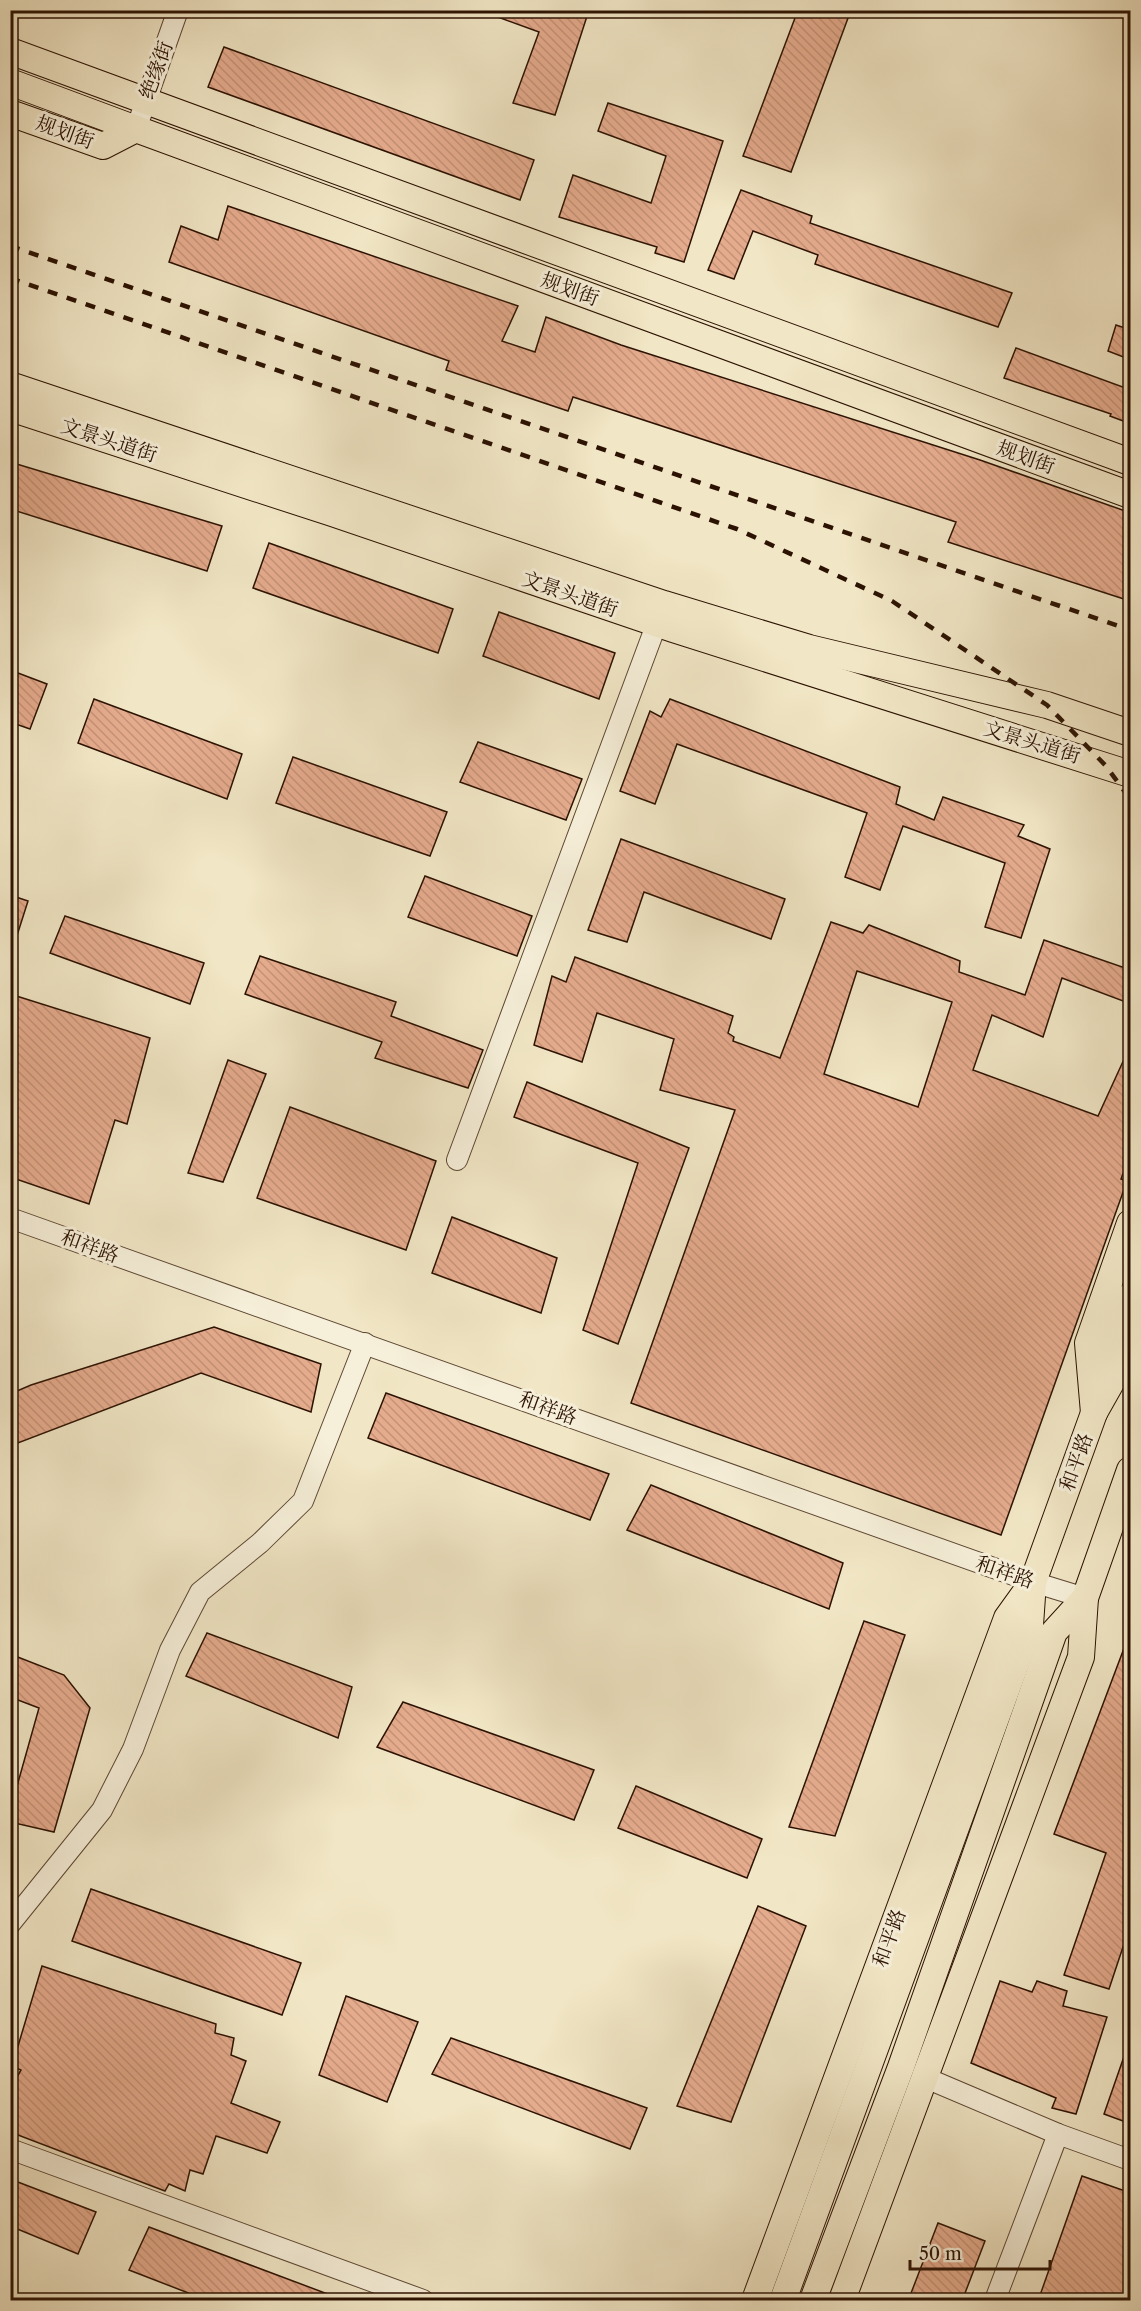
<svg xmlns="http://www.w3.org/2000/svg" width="1141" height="2311" font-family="'Libre Caslon Text','Noto Serif SC',serif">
  <defs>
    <pattern id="building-back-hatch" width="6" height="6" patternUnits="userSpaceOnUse" patternTransform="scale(1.5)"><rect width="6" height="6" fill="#e5ab8d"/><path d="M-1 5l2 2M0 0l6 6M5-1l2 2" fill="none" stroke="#c59278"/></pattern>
  </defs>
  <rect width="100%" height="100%" fill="#f1e6c5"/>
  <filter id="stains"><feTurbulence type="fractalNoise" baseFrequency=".00333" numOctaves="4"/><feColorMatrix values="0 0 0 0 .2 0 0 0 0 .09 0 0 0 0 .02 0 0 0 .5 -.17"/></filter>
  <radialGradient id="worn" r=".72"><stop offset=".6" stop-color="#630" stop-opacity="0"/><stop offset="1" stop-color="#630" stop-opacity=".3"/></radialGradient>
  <g fill="url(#building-back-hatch)" stroke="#2c1202" stroke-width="1.5" fill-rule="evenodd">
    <path d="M484,10H589L555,115L513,103L539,32L484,12Z"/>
    <path d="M798,10H851L791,172L743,156Z"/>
    <path d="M224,47L534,160L520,200L208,87Z"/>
    <path d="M608,103L723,141L684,262L655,253L657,247L559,217L573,175L651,203L666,156L598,131Z"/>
    <path d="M741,190L812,216L810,223L1012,293L998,327L815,264L818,255L753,231L734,279L708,270Z"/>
    <path d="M228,206L518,306L502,341L535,352L546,317L621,345L980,460L1131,513V589L1127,600L948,542L956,522L573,397L568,411L446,370L449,361L169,262L181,226L218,240Z"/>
    <path d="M1116,325L1131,330V360L1108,351Z"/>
    <path d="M1016,348L1131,390V424L1110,416L1111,414L1004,378Z"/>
    <path d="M10,462L222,526L207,571L10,509Z"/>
    <path d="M269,543L453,609L438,653L253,588Z"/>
    <path d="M499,612L615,653L599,699L483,656Z"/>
    <path d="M10,670L47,684L30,729L10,722Z"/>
    <path d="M94,699L242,754L227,799L78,743Z"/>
    <path d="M670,699L900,787L896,804L934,820L943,797L1024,825L1018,836L1050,849L1021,938L985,927L1005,863L903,826L880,890L845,877L867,813L677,744L655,804L620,791L650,711L661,717Z"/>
    <path d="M478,742L582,779L566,820L460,782Z"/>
    <path d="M293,757L447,812L430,856L276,803Z"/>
    <path d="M621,839L785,899L771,939L644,892L627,942L588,930Z"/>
    <path d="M425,876L532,916L517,956L408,917Z"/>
    <path d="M10,895L28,901L14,945H10Z"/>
    <path d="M65,916L204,963L190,1004L50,953Z"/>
    <path d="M831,922L863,933L869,925L960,961L959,972L1025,995L1044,940L1131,970V1004L1062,978L1043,1037L992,1015L973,1070L1098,1116L1131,1044V1153L1121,1179L1127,1181L1001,1535L631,1403L735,1110L660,1090L674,1039L597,1013L582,1062L534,1045L552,976L566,982L575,957L733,1016L728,1033L734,1037L733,1041L780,1058ZM857,971L952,1002L918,1107L824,1074Z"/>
    <path d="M260,956L396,1002L391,1016L483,1050L468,1088L375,1058L382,1042L245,994Z"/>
    <path d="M10,994L150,1038L127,1124L115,1120L89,1204L10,1177Z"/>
    <path d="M228,1060L266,1074L223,1182L188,1173Z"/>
    <path d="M527,1082L689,1148L618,1344L583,1330L638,1163L514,1117Z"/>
    <path d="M290,1107L436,1161L406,1250L257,1198Z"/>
    <path d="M452,1217L557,1258L541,1313L432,1273Z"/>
    <path d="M214,1327L321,1364L311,1412L201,1373L10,1446V1394L31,1385Z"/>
    <path d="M386,1393L609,1474L590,1520L368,1438Z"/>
    <path d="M651,1485L843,1563L829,1609L627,1530Z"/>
    <path d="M864,1621L905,1635L835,1836L789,1827Z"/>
    <path d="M207,1633L352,1687L338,1738L186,1676Z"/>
    <path d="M1129,1635L1131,1923L1109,1989L1064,1975L1106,1853L1054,1834Z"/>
    <path d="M10,1654L64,1675L90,1708L54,1832L10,1822V1811L39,1708L10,1697Z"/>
    <path d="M403,1702L594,1770L574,1820L377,1747Z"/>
    <path d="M636,1786L762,1839L747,1878L618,1828Z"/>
    <path d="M91,1889L301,1963L282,2015L72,1941Z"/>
    <path d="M758,1906L806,1926L731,2122L677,2106Z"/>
    <path d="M42,1966L216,2024L215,2033L234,2038L231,2055L246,2061L231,2103L280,2122L267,2153L216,2136L203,2174L190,2170L185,2191L169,2184L165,2191L10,2132V2089L21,2070L12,2066Z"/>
    <path d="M1000,1981L1032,1992L1037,1981L1067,1991L1063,2006L1107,2017L1076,2114L1052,2108L1056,2098L971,2063Z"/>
    <path d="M346,1996L418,2022L387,2102L319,2075Z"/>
    <path d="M451,2038L647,2108L630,2149L432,2074Z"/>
    <path d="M1128,2045H1131V2124L1104,2114Z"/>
    <path d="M1082,2176L1131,2193V2301H1038Z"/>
    <path d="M10,2179L96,2212L78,2254L10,2226Z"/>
    <path d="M938,2223L985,2241L962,2301H908Z"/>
    <path d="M149,2227L341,2299V2301H209L129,2270Z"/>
  </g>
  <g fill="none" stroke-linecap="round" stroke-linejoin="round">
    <g stroke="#5d4733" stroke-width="22">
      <g id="minor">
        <path d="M136,129L178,10"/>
        <path d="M457,1160L661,612"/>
        <path d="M10,1218L1033,1582L1085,1598"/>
        <path d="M10,1924L102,1810L133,1749L170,1650L200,1592L260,1543L303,1501L365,1343"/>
        <path d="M926,2078L1058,2134L1130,2160"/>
        <path d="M10,2149L423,2300"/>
        <path d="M995,2300L1058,2134"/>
      </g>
    </g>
    <g stroke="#2c1202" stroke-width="28">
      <g id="major">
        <path d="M10,51L1130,462"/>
        <path d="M10,82L136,129"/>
        <path d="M10,113L103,146L136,129L1130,495"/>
        <path d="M10,385L664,604L809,648L1047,705L1130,733"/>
        <path d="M10,408L332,513L673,629L1130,774"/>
        <path d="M1105,1372L1130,1296"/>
        <path d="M1094,1413L1088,1343L1130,1223"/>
        <path d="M755,2300L1007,1618L1033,1582"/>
        <path d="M783,2300L1030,1625L1033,1582L1094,1413L1130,1349"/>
        <path d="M813,2300L901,2067L1054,1632L1085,1598L1130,1470"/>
        <path d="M842,2300L1081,1657L1085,1598"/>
      </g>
    </g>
    <use href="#minor" stroke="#f6efd9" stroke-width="20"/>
    <use href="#major" stroke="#f1e6c5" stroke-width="26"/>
    <g stroke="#2c1202" stroke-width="4.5" stroke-dasharray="10 10" stroke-linecap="butt">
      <path d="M10,246L1130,630"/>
      <path d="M10,278L737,529L892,601L1047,705L1106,766L1130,799"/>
    </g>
  </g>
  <g text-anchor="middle" stroke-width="6" stroke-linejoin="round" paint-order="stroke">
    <g font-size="20" fill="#2c1202" stroke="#f6efd9">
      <text transform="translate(156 70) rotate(-70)" y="7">绝缘街</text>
      <text transform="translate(65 132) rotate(20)" y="7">规划街</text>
      <text transform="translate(570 289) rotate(20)" y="7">规划街</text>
      <text transform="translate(109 440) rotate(18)" y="7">文景头道街</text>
      <text transform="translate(1026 457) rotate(20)" y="7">规划街</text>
      <text transform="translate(570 594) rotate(19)" y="7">文景头道街</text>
      <text transform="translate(1032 742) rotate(17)" y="7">文景头道街</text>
      <text transform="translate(90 1246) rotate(20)" y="7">和祥路</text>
      <text transform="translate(548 1408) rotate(20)" y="7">和祥路</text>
      <text transform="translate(1076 1462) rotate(-70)" y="7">和平路</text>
      <text transform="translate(1005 1572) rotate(19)" y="7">和祥路</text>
      <text transform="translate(889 1938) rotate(-70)" y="7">和平路</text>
    </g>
  </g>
  <rect width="1141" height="2311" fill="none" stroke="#f1e6c5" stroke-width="36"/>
  <rect x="12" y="12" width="1117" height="2287" fill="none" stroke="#2c1202" stroke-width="3"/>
  <rect x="18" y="18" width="1105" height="2275" fill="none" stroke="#2c1202" stroke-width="1.5"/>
  <path d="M910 2260v9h140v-9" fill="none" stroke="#2c1202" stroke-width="3"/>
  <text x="919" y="2260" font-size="18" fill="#2c1202" stroke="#f6efd9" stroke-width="4.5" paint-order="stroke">50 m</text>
  <rect width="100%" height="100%" filter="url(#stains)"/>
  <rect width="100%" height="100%" fill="url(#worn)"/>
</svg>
